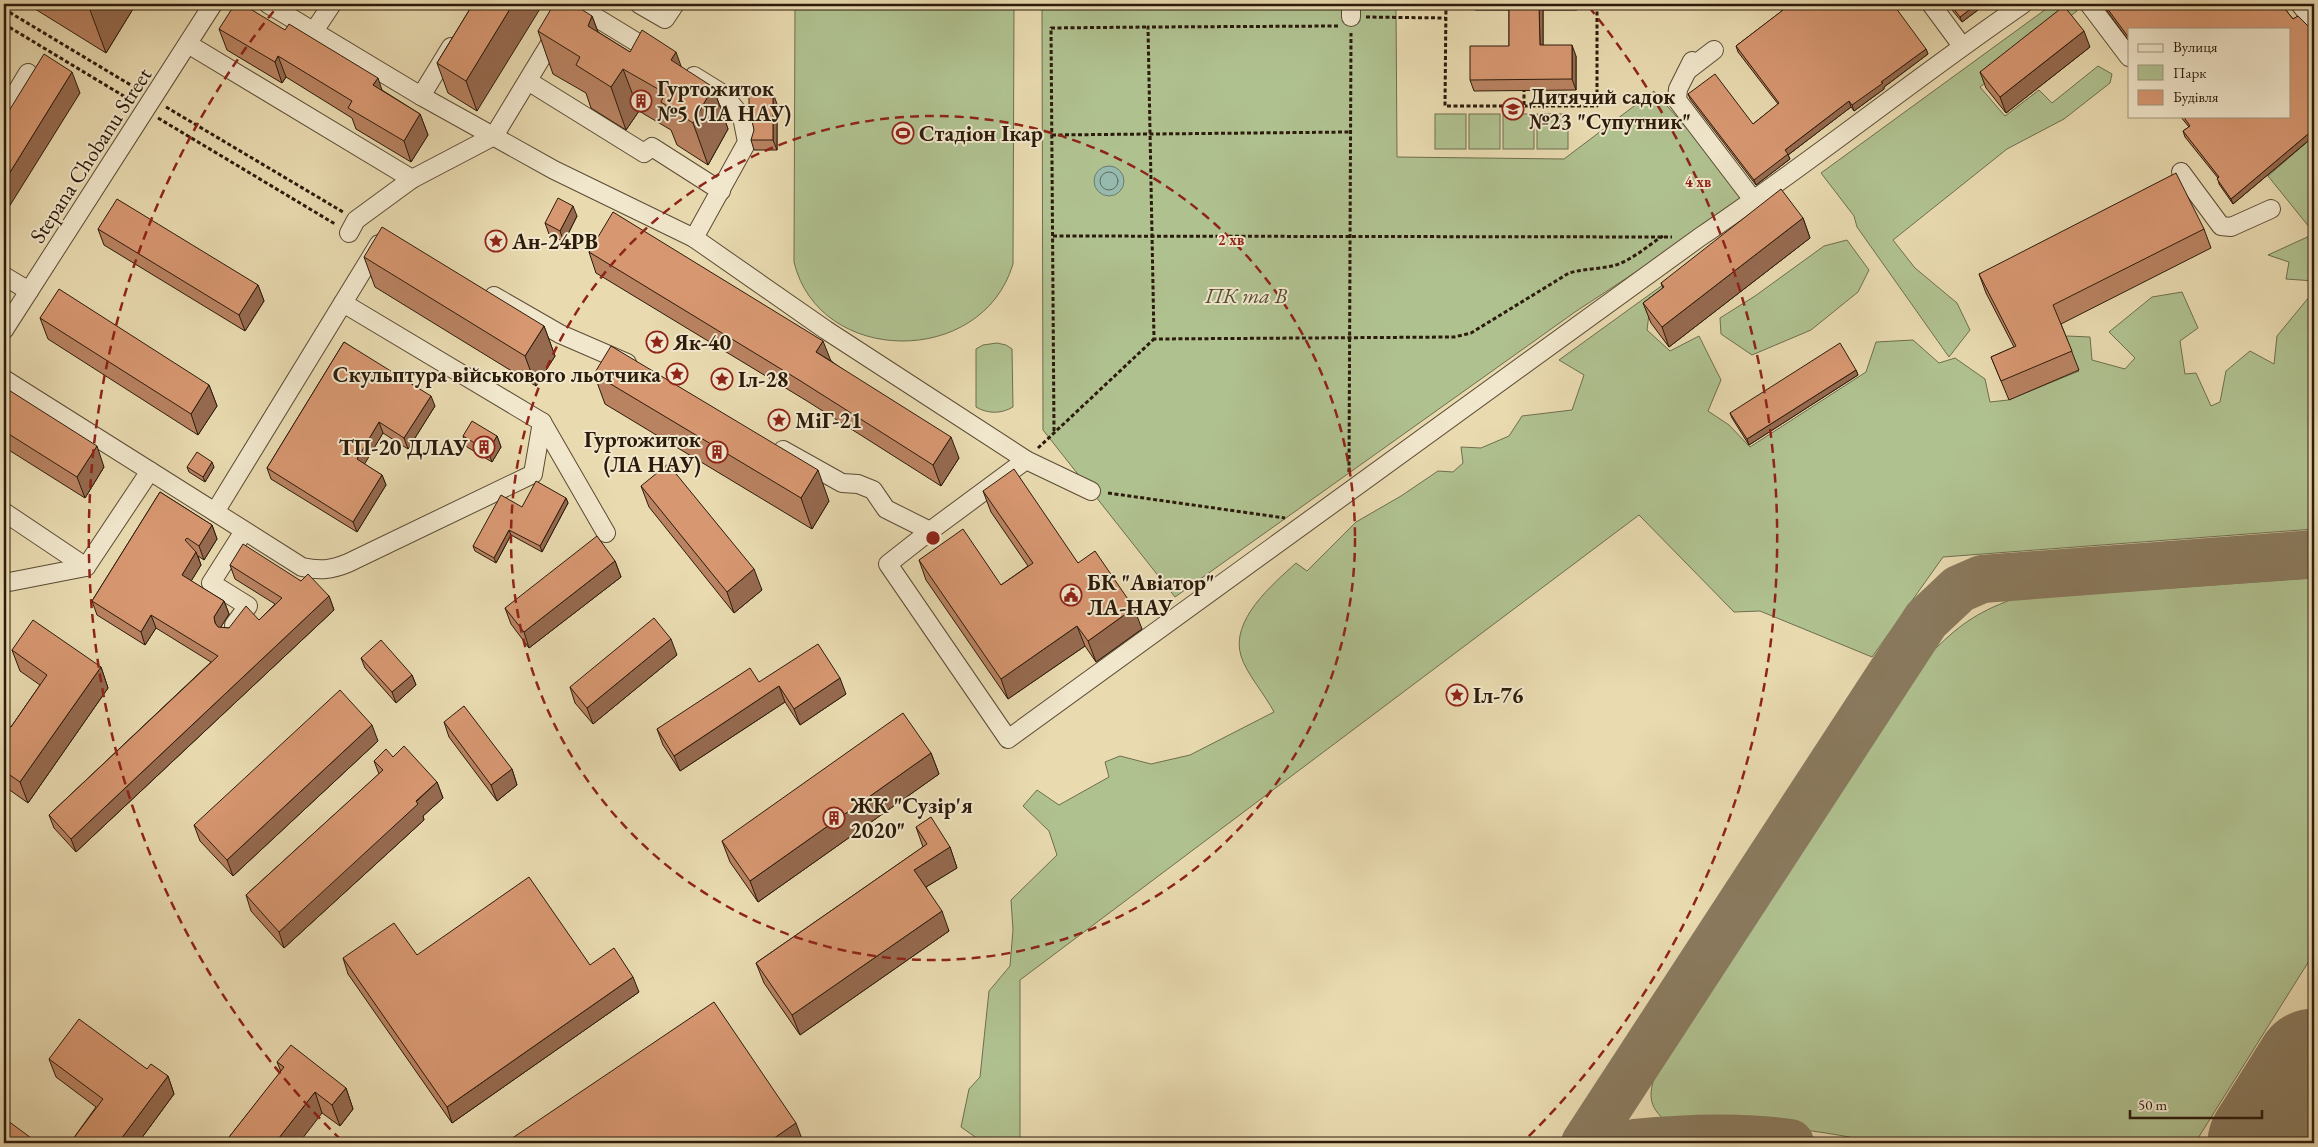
<svg xmlns="http://www.w3.org/2000/svg" width="2318" height="1147" font-family="'EB Garamond',serif">
  <rect width="100%" height="100%" fill="#e9dab0"/>
  <filter id="stains"><feTurbulence type="fractalNoise" baseFrequency=".004" numOctaves="4"/><feColorMatrix values="0 0 0 0 .2 0 0 0 0 .09 0 0 0 0 .02 0 0 0 .5 -.17"/></filter>
  <radialGradient id="worn" r=".72"><stop offset=".6" stop-color="#630" stop-opacity="0"/><stop offset="1" stop-color="#630" stop-opacity=".3"/></radialGradient>
  <g fill="#b0c190" stroke="#6e6e4e">
    <path d="M795,4H1014L1013,264C982,368 819,366 794,262Z"/>
    <path d="M1042,4H1396L1397,157L1564,159L1654,91L1748,198L1575,312L1175,597L1043,430Z"/>
    <path d="M2053,4H2072L2077,11L1980,87L2005,116L2039,90L2052,103L2098,66L2112,74L2110,83L2064,119L2007,149L1893,240L1915,268L1957,303L1970,330L1949,357L1857,227L1854,216L1821,173Z"/>
    <rect x="1435" y="114" width="31" height="35"/>
    <rect x="1469" y="114" width="31" height="35"/>
    <rect x="1503" y="114" width="31" height="35"/>
    <rect x="1537" y="114" width="31" height="35"/>
    <path d="M2314,136V233L2268,176Z"/>
    <path d="M1736,232L1649,314L1647,330L1670,351L1699,336L1721,380L1708,411L1729,425L1750,447L1866,372L1876,342L1913,340L1939,363L1955,358L1985,379L1990,402L2008,400L2079,371L2013,358L2067,336L2090,337L2092,360L2125,369L2135,358L2109,332L2152,297L2182,292L2198,328L2180,341L2185,374L2196,373L2211,406L2220,402L2226,371L2250,351L2274,364L2277,336L2314,291V529L1943,557L1872,657L1760,611L1734,612L1639,515L1020,980V1143H978V1139L961,1127L969,1089L980,1077L989,991L1010,966L1013,930L1011,900L1057,855L1049,831L1023,806L1037,790L1059,805L1109,777L1105,762L1120,756L1151,764L1190,755L1274,712C1266,696 1246,673 1241,656C1230,620 1272,585 1296,563L1307,571L1356,522L1401,496L1438,471L1453,472L1463,463L1461,447L1481,448L1509,436L1522,416L1572,410L1584,375L1559,360Z"/>
    <path d="M2314,234V281L2286,279L2289,262L2268,255Z"/>
    <path d="M1847,240L1869,270L1858,292L1811,330L1752,355L1721,334L1720,318L1755,296L1824,246Z"/>
    <path d="M997,343L1006,345L1012,349L1013,407C1001,414 988,414 976,407V349L983,345Z"/>
    <path d="M2314,578V953L2195,1143H1878C1808,1127 1739,1122 1668,1123C1646,1105 1649,1094 1657,1068L1930,654C1958,626 1975,613 2013,599Z"/>
  </g>
  <circle fill="#97baae" stroke="#6c7a6d" cx="1109" cy="181" r="15"/>
  <g fill="none" stroke-linecap="round" stroke-linejoin="round">
    <circle stroke="#626a5c" stroke-width="1" cx="1109" cy="181" r="9"/>
    <g stroke="#8a7a5e" stroke-width="48">
      <path d="M1585,1143L1926,620L1959,589L1982,579L2314,554"/>
      <path d="M1635,1143C1686,1138 1739,1136 1790,1143"/>
    </g>
    <path stroke="#8a7a5e" stroke-width="119" d="M2267,1143L2314,1068"/>
    <g stroke="#5b4b34" stroke-width="20">
      <g id="minor">
        <path d="M268,4L421,96L554,170L694,238L826,330L1026,460"/>
        <path d="M639,4L665,19L675,4"/>
        <path d="M1351,4V17"/>
        <path d="M1931,4L1962,46"/>
        <path d="M2089,4L2129,57"/>
        <path d="M2300,4L2314,22"/>
        <path d="M314,31L332,4"/>
        <path d="M188,44L412,179"/>
        <path d="M1692,61L1678,89L1677,100L1754,201"/>
        <path d="M1688,70L1714,50"/>
        <path d="M694,76L723,94L742,117L747,142L694,238"/>
        <path d="M528,81L644,153L652,147L721,191"/>
        <path d="M421,96L451,47"/>
        <path d="M4,113L28,73"/>
        <path d="M2181,172L2221,226L2231,227L2271,209"/>
        <path d="M349,233L356,220L412,179L494,136L574,4L656,54"/>
        <path d="M4,276L29,291"/>
        <path d="M494,296L560,334L627,363"/>
        <path d="M4,330L213,4"/>
        <path d="M4,379L215,512L379,244"/>
        <path d="M542,422L606,533"/>
        <path d="M783,450L842,483L858,484L873,490L886,509L930,531"/>
        <path d="M1091,491L1026,460L930,531L888,564L1008,739L1700,237C1810,163 1914,79 2023,4"/>
        <path d="M4,512L86,567"/>
        <path d="M215,512L302,567C320,571 331,570 348,563L533,474L542,422L343,303"/>
        <path d="M4,583L86,567L150,471"/>
        <path d="M234,625L248,606L211,583L244,531"/>
      </g>
    </g>
    <g stroke="#2c1b0b" stroke-width="3" stroke-dasharray="4 2.5" stroke-linecap="butt">
      <path d="M1446,4L1445,106H1597V4"/>
      <path d="M4,9L139,90"/>
      <path d="M1366,17L1445,18"/>
      <path d="M4,24L132,101"/>
      <path d="M1338,26L1148,27L1154,339L1454,337L1471,333L1569,273C1583,269 1598,269 1612,266C1630,262 1647,246 1663,236"/>
      <path d="M1524,105V90"/>
      <path d="M166,107L343,212"/>
      <path d="M158,118L335,224"/>
      <path d="M1052,135L1350,132"/>
      <path d="M1053,236L1672,237"/>
      <path d="M1054,431L1051,28L1148,27"/>
      <path d="M1038,448L1154,339"/>
      <path d="M1349,472L1351,33"/>
      <path d="M1108,493L1285,518"/>
    </g>
    <use href="#minor" stroke="#f1e7cc" stroke-width="18"/>
  </g>
  <g fill="#b98261" stroke="#2c1b0b">
    <path d="M27,4H136L106,53Z"/>
    <path d="M473,4L477,111L448,93L437,63Z"/>
    <path d="M1473,4H1577V10H1543V45L1576,56V90L1474,91L1470,80L1509,46V10H1475Z"/>
    <path d="M1779,4L1926,49L1928,54L1884,87V89L1854,111L1851,107L1788,155L1790,159L1756,185L1690,99L1688,94L1753,124L1778,104L1738,52L1736,46L1782,11Z"/>
    <path d="M1947,4H1986L1962,22Z"/>
    <path d="M2102,4H2281L2293,19L2298,16L2308,26L2314,27V136L2233,204L2219,184L2218,178L2185,137L2183,131L2189,127L2180,116H2289V29H2129V41Z"/>
    <path d="M592,16L598,32L630,52L713,87L728,129L708,165L677,145L671,130L639,111L626,130L591,108L586,93L553,74L538,31Z"/>
    <path d="M219,29L382,90L420,114L428,135L411,162L356,129L352,118L286,77L282,83L227,50Z"/>
    <path d="M2090,47L2006,113L1986,88L1980,72Z"/>
    <path d="M777,104V150H754L751,140Z"/>
    <path d="M577,216L564,242L549,234L545,223Z"/>
    <path d="M1803,218L1810,238L1669,347L1651,323L1643,303L1663,288L1661,283Z"/>
    <path d="M98,229L258,285L264,301L245,331L104,245Z"/>
    <path d="M2204,229L2211,248L2061,324L2079,370L2009,400L1991,357L2014,347L1986,293L1979,274Z"/>
    <path d="M589,252L830,360L959,458L941,486L807,401L596,273Z"/>
    <path d="M364,257L544,326L555,356L536,386L375,287Z"/>
    <path d="M40,318L209,385L217,406L198,435L48,339Z"/>
    <path d="M344,342L435,406L408,449L383,433L364,464L382,475L386,485L357,532L271,479L267,468Z"/>
    <path d="M1856,370L1858,375L1749,445L1732,418L1730,413Z"/>
    <path d="M594,374L829,501L812,529L605,404Z"/>
    <path d="M4,387L104,467L85,498L4,447Z"/>
    <path d="M463,436H497L501,447L492,462L467,447Z"/>
    <path d="M187,467H214L205,482L189,472Z"/>
    <path d="M641,486L762,590L734,613L649,507Z"/>
    <path d="M983,491L1078,563L1142,629L1096,662L1085,646L1008,699L926,580L919,560L1001,585L1028,566L991,512Z"/>
    <path d="M160,492L212,525L217,539L204,560L198,556L201,565L191,581L224,601L229,614L220,628H229L259,620L275,604L235,579L230,565L301,581L329,596L334,610L76,852L54,828L49,815L211,662L156,628L145,645L97,615L92,601Z"/>
    <path d="M566,498L568,503L542,552L511,535L496,563L475,551L473,546L522,507Z"/>
    <path d="M615,561L621,577L529,648L511,624L505,608Z"/>
    <path d="M12,650L101,667L108,688L28,803L4,786V722L11,727L40,685L20,671Z"/>
    <path d="M677,655L593,724L575,703L570,687Z"/>
    <path d="M361,658L412,675L416,685L396,703L365,668Z"/>
    <path d="M759,682L846,694L800,725L785,702L680,771L663,745L657,729Z"/>
    <path d="M444,722L512,769L517,785L497,801L449,737Z"/>
    <path d="M378,741L233,876L200,841L194,825Z"/>
    <path d="M931,753L939,774L758,902L730,862L722,841Z"/>
    <path d="M393,757L437,782L443,798L423,816L424,820L284,948L251,911L246,895L379,774L374,761Z"/>
    <path d="M916,827L950,847L957,868L926,887L949,931L800,1035L764,983L756,963L923,847Z"/>
    <path d="M417,955L639,992L452,1123L348,974L343,958Z"/>
    <path d="M49,1059L147,1069L168,1076L174,1094L138,1143H70L96,1107L56,1077Z"/>
    <path d="M277,1062L346,1088L353,1109L340,1126L322,1113L226,1141L281,1072Z"/>
  </g>
  <g fill="#966a4f" stroke="#2c1b0b">
    <path d="M94,4H136L106,53L90,10Z"/>
    <path d="M513,4H543L477,111L466,81Z"/>
    <path d="M1539,4H1541L1543,10V56L1540,45Z"/>
    <path d="M1977,4H1986L1962,22L1960,17Z"/>
    <path d="M592,16L608,59L588,26Z"/>
    <path d="M2084,31L2090,47L2006,113L2000,97Z"/>
    <path d="M1572,45L1576,56V90L1572,79Z"/>
    <path d="M1926,49L1928,54L1884,87V89L1854,111L1852,105L1881,82Z"/>
    <path d="M676,52L691,94L671,60Z"/>
    <path d="M278,56L286,77L282,83L275,62Z"/>
    <path d="M623,69L639,111L626,130L611,87Z"/>
    <path d="M72,72L80,93L4,215V182Z"/>
    <path d="M378,78L385,99L373,85Z"/>
    <path d="M713,87L728,129L708,165L693,123Z"/>
    <path d="M773,93L777,104V150L773,140Z"/>
    <path d="M1849,101L1851,107L1788,155L1790,159L1756,185L1754,180L1785,150Z"/>
    <path d="M420,114L428,135L411,162L404,141Z"/>
    <path d="M2314,129V136L2233,204L2231,199Z"/>
    <path d="M573,206L577,216L564,242L560,231Z"/>
    <path d="M1803,218L1810,238L1669,347L1662,327Z"/>
    <path d="M258,285L264,301L245,331L239,315Z"/>
    <path d="M544,326L555,356L536,386L525,356Z"/>
    <path d="M823,341L831,361L816,352Z"/>
    <path d="M1856,370L1858,375L1749,445L1747,439Z"/>
    <path d="M209,385L217,406L198,435L191,414Z"/>
    <path d="M431,396L435,406L408,449L404,438Z"/>
    <path d="M379,422L383,433L361,470L357,459Z"/>
    <path d="M497,436L501,447L492,462L488,451Z"/>
    <path d="M951,437L959,458L941,486L933,465Z"/>
    <path d="M97,446L104,467L85,498L77,477Z"/>
    <path d="M212,462L214,467L205,482L203,477Z"/>
    <path d="M818,470L829,501L812,529L801,498Z"/>
    <path d="M382,475L386,485L357,532L353,522Z"/>
    <path d="M566,498L568,503L542,552L540,546Z"/>
    <path d="M212,525L217,539L204,560L199,546Z"/>
    <path d="M509,530L511,535L496,563L494,558Z"/>
    <path d="M196,552L201,565L187,588L182,575Z"/>
    <path d="M615,561L621,577L529,648L524,632Z"/>
    <path d="M754,569L762,590L734,613L727,592Z"/>
    <path d="M329,596L334,610L76,852L71,839Z"/>
    <path d="M224,601L229,614L219,630L215,623L214,617Z"/>
    <path d="M1134,608L1142,629L1096,662L1088,641Z"/>
    <path d="M151,615L156,628L145,645L141,632Z"/>
    <path d="M1077,626L1085,646L1008,699L1001,679Z"/>
    <path d="M671,639L677,655L593,724L587,708Z"/>
    <path d="M101,667L108,688L28,803L20,782Z"/>
    <path d="M412,675L416,685L396,703L392,692Z"/>
    <path d="M840,678L846,694L800,725L794,709Z"/>
    <path d="M779,686L785,702L680,771L674,756Z"/>
    <path d="M372,725L378,741L233,876L227,860Z"/>
    <path d="M931,753L939,774L758,902L750,881Z"/>
    <path d="M512,769L517,785L497,801L491,785Z"/>
    <path d="M437,782L443,798L423,816L424,820L284,948L279,932Z"/>
    <path d="M950,847L957,868L921,890L914,870Z"/>
    <path d="M942,911L949,931L800,1035L792,1015Z"/>
    <path d="M633,977L639,992L452,1123L447,1107Z"/>
    <path d="M168,1076L174,1094L138,1143H118Z"/>
    <path d="M346,1088L353,1109L340,1126L332,1105Z"/>
    <path d="M315,1092L322,1113L299,1143H275Z"/>
    <path d="M796,1123L802,1139L796,1143H767Z"/>
  </g>
  <g fill="#d79771" stroke="#2c1b0b">
    <path d="M80,4H94L90,10Z"/>
    <path d="M235,4H242L285,30L289,24L378,78L373,85L420,114L404,141L348,108L352,101L278,56L275,62L219,29Z"/>
    <path d="M473,4H513L466,81L437,63Z"/>
    <path d="M554,4H573L592,16L588,26L630,52L642,30L676,52L671,60L713,87L693,123L661,102L665,93L623,69L611,87L576,65L580,57L538,31Z"/>
    <path d="M1509,4H1539L1540,45H1572V79L1470,80V46H1509Z"/>
    <path d="M1779,4H1893L1926,49L1881,82L1883,83L1852,105L1849,101L1785,150L1788,154L1754,180L1688,94L1715,74L1753,124L1779,103L1736,46L1783,10Z"/>
    <path d="M1950,4H1977L1960,17Z"/>
    <path d="M2104,4H2281L2293,19L2298,16L2308,26L2314,27V129L2231,199L2217,179L2219,177L2183,131L2190,126L2183,116H2289V29H2129V38Z"/>
    <path d="M2064,6L2084,31L2000,97L1980,72Z"/>
    <path d="M44,54L72,72L4,182V119Z"/>
    <path d="M749,93H773V140H751L754,130L749,107Z"/>
    <path d="M2176,173L2204,229L2053,305L2072,351L2001,381L1991,357L2016,346L1979,274Z"/>
    <path d="M1781,189L1803,218L1662,327L1643,303L1664,287L1661,283Z"/>
    <path d="M558,198L573,206L560,231L545,223Z"/>
    <path d="M117,199L258,285L239,315L98,229Z"/>
    <path d="M613,212L823,341L816,352L951,437L933,465L799,380L589,252Z"/>
    <path d="M382,227L544,326L525,356L364,257Z"/>
    <path d="M59,289L209,385L191,414L40,318Z"/>
    <path d="M344,342L431,396L404,438L379,422L357,459L382,475L353,522L267,468Z"/>
    <path d="M1840,343L1856,370L1747,439L1730,413Z"/>
    <path d="M611,346L818,470L801,498L594,374Z"/>
    <path d="M4,387L97,446L77,477L4,431Z"/>
    <path d="M472,421L497,436L488,451L463,436Z"/>
    <path d="M197,452L212,462L203,477L187,467Z"/>
    <path d="M668,464L754,569L727,592L641,486Z"/>
    <path d="M1014,469L1078,563L1095,551L1134,608L1088,641L1077,626L1001,679L919,560L963,529L1001,585L1033,563L983,491Z"/>
    <path d="M536,481L566,498L540,546L509,530L494,558L473,546L501,495L522,507Z"/>
    <path d="M160,492L212,525L199,546L187,538L185,540L196,552L182,575L224,601L214,617L215,623L218,627L229,628L246,606L259,620L282,598L230,565L243,544L301,581L308,574L329,596L71,839L49,815L218,656L151,615L141,632L92,601Z"/>
    <path d="M597,536L615,561L524,632L505,608Z"/>
    <path d="M654,618L671,639L587,708L570,687Z"/>
    <path d="M33,620L101,667L20,782L4,771V722L11,727L47,675L12,650Z"/>
    <path d="M381,640L412,675L392,692L361,658Z"/>
    <path d="M818,644L840,678L794,709L779,686L674,756L657,729L750,668L759,682Z"/>
    <path d="M340,690L372,725L227,860L194,825Z"/>
    <path d="M464,706L512,769L491,785L444,722Z"/>
    <path d="M903,713L931,753L750,881L722,841Z"/>
    <path d="M404,746L437,782L416,801L418,804L279,932L246,895L383,770L374,761L386,749L393,757Z"/>
    <path d="M931,817L950,847L914,870L942,911L792,1015L756,963L927,844L916,827Z"/>
    <path d="M529,877L590,965L614,948L633,977L447,1107L343,958L394,923L417,955Z"/>
    <path d="M714,1002L796,1123L767,1143H505Z"/>
    <path d="M79,1019L147,1069L151,1064L168,1076L118,1143H70L103,1099L49,1059Z"/>
    <path d="M291,1045L346,1088L332,1105L315,1092L275,1143H216L221,1137L226,1141L284,1067L277,1062Z"/>
    <path d="M4,1118L38,1143H4Z"/>
  </g>
  <g fill="none" stroke="#8f2418" stroke-width="2.5" stroke-dasharray="9 6">
    <circle cx="933" cy="538" r="422"/>
    <path d="M341 1140A844 844 0 0 1 277 7M1589 7A844 844 0 0 1 1525 1140"/>
  </g>
  <defs>
    <g id="building-ring" transform="scale(1.125)"><circle r="9.5" fill="#f1e7cc" stroke="#8f2418" stroke-width="1.5"/><path d="M-4-6H4V6H1V3H-1V6H-4ZM-2.5-4.3h1.7v1.8h-1.7ZM.8-4.3h1.7v1.8H.8ZM-2.5-1h1.7V.8h-1.7ZM.8-1h1.7V.8H.8Z" fill="#8f2418"/></g>
    <g id="school-ring" transform="scale(1.125)"><circle r="9.5" fill="#f1e7cc" stroke="#8f2418" stroke-width="1.5"/><path d="M0-5L7-2L0 1L-7-2ZM-4 1L0 2.5L4 1V4Q0 6-4 4Z" fill="#8f2418"/></g>
    <g id="stadium-ring" transform="scale(1.125)"><circle r="9.5" fill="#f1e7cc" stroke="#8f2418" stroke-width="1.5"/><path d="M0-5a6.5 5 0 1 0 0 10a6.5 5 0 1 0 0-10ZM-3.5-1.8h7v3.6h-7Z" fill="#8f2418"/></g>
    <g id="sight-ring" transform="scale(1.125)"><circle r="9.5" fill="#f1e7cc" stroke="#8f2418" stroke-width="1.5"/><path d="M0-6L1.8-2.2L6-1.7L2.9 1.2L3.7 5.4L0 3.3L-3.7 5.4L-2.9 1.2L-6-1.7L-1.8-2.2Z" fill="#8f2418"/></g>
    <g id="civic-ring" transform="scale(1.125)"><circle r="9.5" fill="#f1e7cc" stroke="#8f2418" stroke-width="1.5"/><path d="M-.6-6.5H3V-4.5H.6V-3L4-1V1h2V6H-6V1h2V-1L-.6-3ZM-1.2 2.5V6h2.4V2.5Z" fill="#8f2418"/></g>
  </defs>
  <g fill-rule="evenodd">
    <use href="#building-ring" x="641" y="101"/>
    <use href="#school-ring" x="1513" y="109"/>
    <use href="#stadium-ring" x="903" y="133"/>
    <use href="#sight-ring" x="496" y="241"/>
    <use href="#sight-ring" x="657" y="342"/>
    <use href="#sight-ring" x="677" y="374"/>
    <use href="#sight-ring" x="722" y="379"/>
    <use href="#sight-ring" x="779" y="420"/>
    <use href="#building-ring" x="484" y="447"/>
    <use href="#building-ring" x="717" y="452"/>
    <use href="#civic-ring" x="1071" y="595"/>
    <use href="#sight-ring" x="1457" y="695"/>
    <use href="#building-ring" x="834" y="818"/>
  </g>
  <g text-anchor="middle" stroke-width="4" stroke-linejoin="round" paint-order="stroke">
    <g font-size="22" font-weight="bold" fill="#2c1b0b" stroke="#f1e7cc" text-anchor="start">
      <text x="657" y="96">Гуртожиток<tspan x="657" dy="25">№5 (ЛА НАУ)</tspan></text>
      <text x="1529" y="104">Дитячий садок<tspan x="1529" dy="25">№23 "Супутник"</tspan></text>
      <text x="919" y="141">Стадіон Ікар</text>
      <text x="512" y="249">Ан-24РВ</text>
      <text x="673" y="350">Як-40</text>
      <text x="661" y="382" text-anchor="end">Скульптура військового льотчика</text>
      <text x="738" y="387">Іл-28</text>
      <text x="795" y="428">МіГ-21</text>
      <text x="701" y="447" text-anchor="end">Гуртожиток<tspan x="701" dy="25">(ЛА НАУ)</tspan></text>
      <text x="468" y="455" text-anchor="end">ТП-20 ДЛАУ</text>
      <text x="1087" y="590">БК "Авіатор"<tspan x="1087" dy="25">ЛА-НАУ</tspan></text>
      <text x="1473" y="703">Іл-76</text>
      <text x="850" y="813">ЖК "Сузір'я<tspan x="850" dy="25">2020"</tspan></text>
    </g>
    <g font-size="22" fill="#2c1b0b" stroke="#f1e7cc">
      <text transform="translate(90 155) rotate(-57)" y="8">Stepana Chobanu Street</text>
    </g>
    <g font-size="22" font-style="italic" fill="#544d33" stroke="#f1e7cc">
      <text x="1246" y="303">ПК та В</text>
    </g>
  </g>
  <circle cx="933" cy="538" r="8" fill="#8f2418" stroke="#f1e7cc" stroke-width="2.5"/>
  <g font-size="15" text-anchor="middle" font-weight="bold" fill="#8f2418" stroke="#f1e7cc" stroke-width="4" stroke-linejoin="round" paint-order="stroke">
    <text x="1698" y="187">4 хв</text>
    <text x="1231" y="245">2 хв</text>
  </g>
  <rect width="2318" height="1147" fill="none" stroke="#e9dab0" stroke-width="20"/>
  <rect x="5" y="5" width="2308" height="1137" fill="none" stroke="#2c1b0b" stroke-width="2.5"/>
  <rect x="10" y="10" width="2298" height="1127" fill="none" stroke="#2c1b0b"/>
  <rect x="2128" y="28" width="162" height="90" fill="#f1e7cc" stroke="#a2957f"/>
  <rect x="2138" y="44" width="25" height="8" fill="#f1e7cc" stroke="#a2957f"/>
  <text x="2173" y="52" font-size="15" fill="#2c1b0b">Вулиця</text>
  <rect x="2138" y="65" width="25" height="15" fill="#b0c190" stroke="#a2957f"/>
  <text x="2173" y="78" font-size="15" fill="#2c1b0b">Парк</text>
  <rect x="2138" y="90" width="25" height="15" fill="#d79771" stroke="#a2957f"/>
  <text x="2173" y="102" font-size="15" fill="#2c1b0b">Будівля</text>
  <path d="M2130 1110v8h132v-8" fill="none" stroke="#2c1b0b" stroke-width="2.5"/>
  <text x="2138" y="1110" font-size="15" fill="#2c1b0b" stroke="#f1e7cc" stroke-width="4" paint-order="stroke">50 m</text>
  <rect width="100%" height="100%" filter="url(#stains)"/>
  <rect width="100%" height="100%" fill="url(#worn)"/>
</svg>
